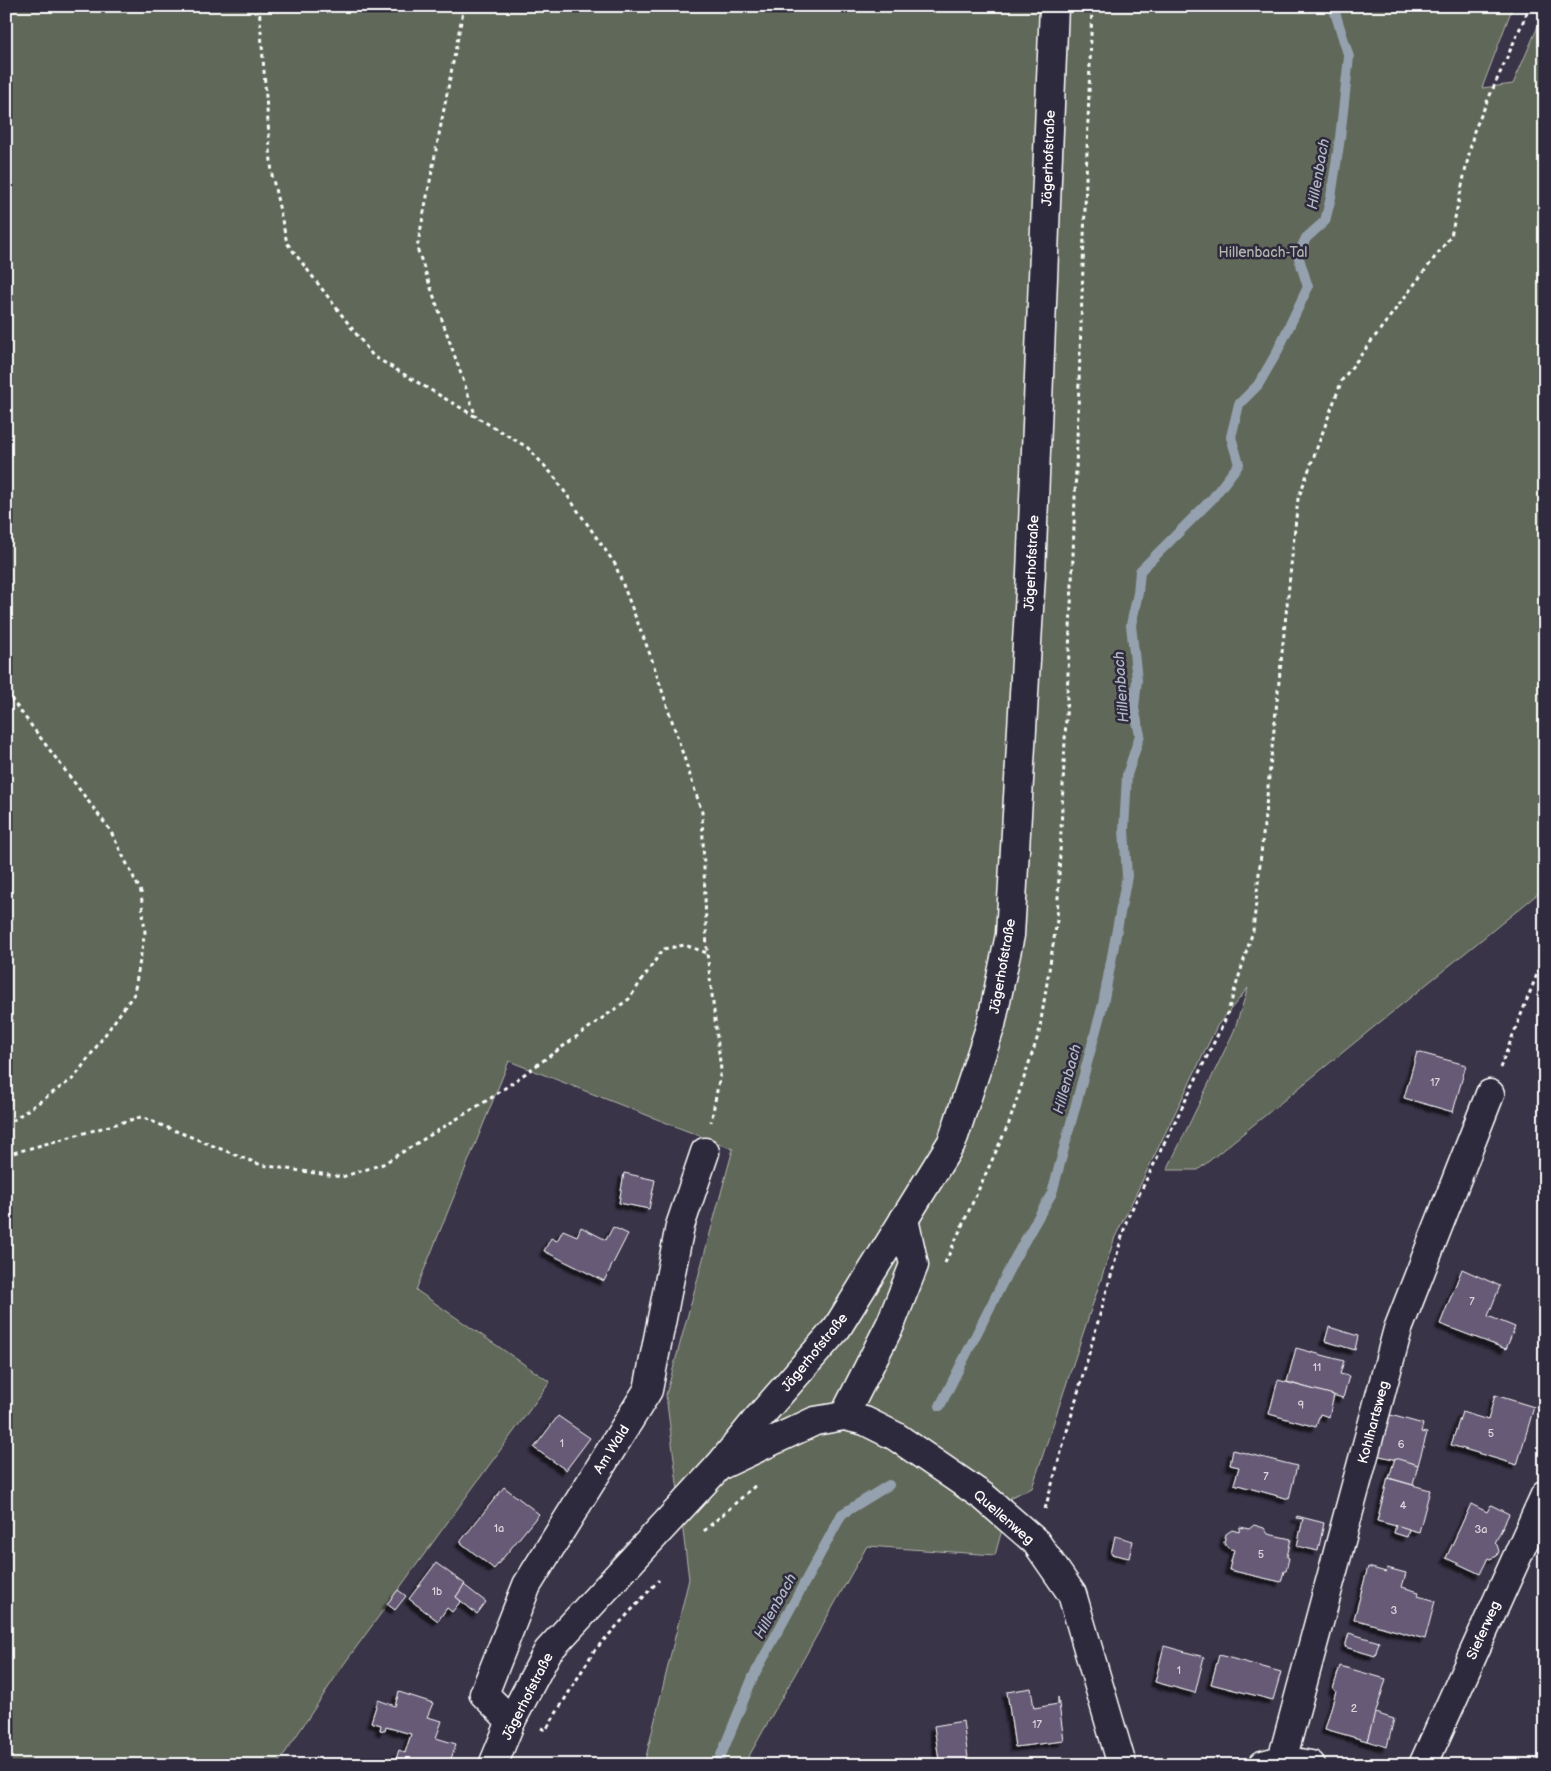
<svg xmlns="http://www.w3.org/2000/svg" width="1551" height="1771" font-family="'Balsamiq Sans',sans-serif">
  <defs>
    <filter id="shadow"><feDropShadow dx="-4.5" dy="4.5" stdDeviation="1" flood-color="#0009"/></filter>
  </defs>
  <rect width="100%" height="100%" fill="#3a3448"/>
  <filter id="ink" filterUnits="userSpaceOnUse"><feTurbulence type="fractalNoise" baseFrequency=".02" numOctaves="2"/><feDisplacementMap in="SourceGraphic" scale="10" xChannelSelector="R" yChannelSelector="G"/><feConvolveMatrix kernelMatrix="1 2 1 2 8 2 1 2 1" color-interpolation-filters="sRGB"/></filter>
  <g filter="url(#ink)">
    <path fill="#61685a" stroke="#b0b4ac" d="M6,6H1513L1482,88L1513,84L1545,10V888L1198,1170H1167L1234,1031L1248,988L1217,1026L1115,1237L1032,1488L1011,1497L995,1555L867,1546L744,1765H644L689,1579L666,1395L733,1149L509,1061L416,1290L550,1382L344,1664L277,1765H6Z"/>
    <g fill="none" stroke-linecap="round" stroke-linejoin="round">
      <g stroke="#95a1af" stroke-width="10">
        <path d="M940,1406L1015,1258L1052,1193L1103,1004L1127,876L1124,830L1127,775L1140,735L1134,708L1137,680L1131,625L1138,593L1140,571L1212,499L1239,464L1231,437L1239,404L1258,385L1276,354L1308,287L1298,255L1306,238L1325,221L1331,197L1340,138L1349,57L1333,6"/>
        <path d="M717,1765L753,1677L842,1514L889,1485"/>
      </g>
    </g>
    <g fill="#665a76" stroke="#fff" filter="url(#shadow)">
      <path d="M1417,1052L1466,1065L1453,1112L1404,1098Z"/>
      <path d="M624,1173L655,1180L649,1209L619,1203Z"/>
      <path d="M581,1227L606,1240L613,1227L628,1234L604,1281L544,1251L551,1238L557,1241L563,1230L577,1236Z"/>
      <path d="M1462,1269L1500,1286L1488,1316L1515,1327L1506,1349L1440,1324Z"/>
      <path d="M1329,1327L1358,1336L1355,1350L1325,1341Z"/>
      <path d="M1296,1348L1344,1361L1340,1374L1349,1376L1343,1398L1287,1382Z"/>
      <path d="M1278,1380L1334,1395L1329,1417L1320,1414L1316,1427L1269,1414Z"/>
      <path d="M1495,1395L1534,1407L1517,1465L1451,1445L1462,1412L1488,1420Z"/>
      <path d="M1387,1414L1423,1424L1421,1432L1427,1433L1418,1465L1376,1455Z"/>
      <path d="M558,1416L590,1438L566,1470L534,1448Z"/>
      <path d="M1233,1450L1297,1466L1289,1499L1234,1484L1239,1467L1230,1465Z"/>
      <path d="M1395,1458L1418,1465L1413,1485L1389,1478Z"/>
      <path d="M1388,1478L1430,1490L1419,1532L1377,1521Z"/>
      <path d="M504,1487L539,1514L494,1569L460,1542Z"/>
      <path d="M1471,1504L1487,1512L1491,1505L1509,1514L1495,1543L1497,1545L1499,1551L1497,1556L1490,1559L1488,1558L1480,1574L1446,1558Z"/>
      <path d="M1297,1516L1324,1523L1318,1551L1297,1546L1303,1519L1296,1518Z"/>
      <path d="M1254,1525L1264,1528L1268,1534L1291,1539L1287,1557L1289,1558L1286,1571H1284L1281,1582L1229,1570L1234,1550L1228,1548L1224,1543L1226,1534L1232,1530L1239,1532L1240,1527L1249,1529Z"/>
      <path d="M1396,1525L1409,1529L1407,1537L1394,1533Z"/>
      <path d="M1115,1536L1133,1541L1129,1558L1111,1554Z"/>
      <path d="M436,1563L465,1584L456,1597L461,1601L452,1612L447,1608L438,1621L409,1599Z"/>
      <path d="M1368,1567L1386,1572L1387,1568L1406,1573L1402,1587L1419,1592L1418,1596L1435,1601L1425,1639L1354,1619Z"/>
      <path d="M464,1585L486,1602L477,1614L456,1597Z"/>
      <path d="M398,1590L406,1596L395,1610L387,1604Z"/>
      <path d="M1349,1633L1379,1642L1375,1656L1345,1647Z"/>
      <path d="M1164,1646L1204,1657L1195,1693L1155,1682Z"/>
      <path d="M1219,1655L1281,1672L1273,1700L1211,1684Z"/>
      <path d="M1340,1666L1386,1679L1367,1741L1325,1729L1336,1691L1333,1689Z"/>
      <path d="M1031,1688L1034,1708L1058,1704V1697L1064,1741L1015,1747L1007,1692Z"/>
      <path d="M399,1692L433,1703L427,1717L442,1721L436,1738L456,1744L449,1765H394L399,1750L405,1753L411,1734L386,1727L385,1731L380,1730L381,1725L371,1722L378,1700L395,1706Z"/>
      <path d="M1375,1713L1394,1719L1387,1747L1367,1741Z"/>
      <path d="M963,1721L969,1765H943L942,1759L939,1760L934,1726Z"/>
    </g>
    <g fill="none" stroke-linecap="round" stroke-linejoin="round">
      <g stroke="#fff" stroke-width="31">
        <g id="street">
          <path d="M844,1416L891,1323L914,1265L904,1219"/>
          <path d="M719,1466L815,1421L844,1416L865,1421L895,1436L984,1497L1036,1542L1072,1594L1122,1765"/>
          <path d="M511,1721L484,1694L527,1585L648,1390L680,1226L705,1152"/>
          <path d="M1282,1760L1398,1329L1490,1094"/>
          <path d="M1262,1765L1282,1760L1311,1765"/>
          <path d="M1423,1765L1545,1495"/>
        </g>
      </g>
      <g stroke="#fff" stroke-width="31">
        <path id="secondary" d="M493,1765L511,1721L548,1651L719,1466L754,1423L837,1328L952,1142L991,1025L1010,935L1031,574L1054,6"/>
      </g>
      <g stroke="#fff" stroke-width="3" stroke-dasharray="4 4" stroke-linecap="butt">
        <path d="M259,6L272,175L287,243L373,356L527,447L553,475L615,564L651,657L702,812L707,953L721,1070L711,1122"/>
        <path d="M464,6L417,248L476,417"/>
        <path d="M6,692L110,830L141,892L145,932L134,994L74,1078L6,1125"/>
        <path d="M1500,1068L1545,954"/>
        <path d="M6,1155L141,1117L261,1165L342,1177L383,1164L491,1098L629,999L663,949L685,945L707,953"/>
        <path d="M945,1263L1009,1123L1039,1033L1057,920L1072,584L1092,6"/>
        <path d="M1045,1509L1127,1219L1226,1018L1253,931L1298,499L1342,380L1451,236L1474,131L1530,6"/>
        <path d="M704,1531L757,1484"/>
        <path d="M541,1728L546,1730L594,1651L659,1580"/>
      </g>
      <use href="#street" stroke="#2f2a3d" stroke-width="28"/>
      <use href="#secondary" stroke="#2f2a3d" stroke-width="28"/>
    </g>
  </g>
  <g text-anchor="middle" stroke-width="5" stroke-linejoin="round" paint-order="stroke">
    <g font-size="11" fill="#d9d6dd">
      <text x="1435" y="1086">17</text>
      <text x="1472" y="1305">7</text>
      <text x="1317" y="1371">11</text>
      <text x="1301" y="1409">9</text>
      <text x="1491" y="1437">5</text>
      <text x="562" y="1447">1</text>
      <text x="1401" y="1448">6</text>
      <text x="1266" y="1480">7</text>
      <text x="1403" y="1509">4</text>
      <text x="499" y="1532">1a</text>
      <text x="1481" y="1533">3a</text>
      <text x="1261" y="1558">5</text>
      <text x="437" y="1595">1b</text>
      <text x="1394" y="1614">3</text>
      <text x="1179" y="1674">1</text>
      <text x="1354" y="1712">2</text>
      <text x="1037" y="1728">17</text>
    </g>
    <g font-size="14" fill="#fff" stroke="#2f2a3d">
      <text transform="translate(1048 158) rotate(-88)" y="5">Jägerhofstraße</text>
      <text transform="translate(1031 563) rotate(-87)" y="5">Jägerhofstraße</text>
      <text transform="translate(1002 966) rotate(-80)" y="5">Jägerhofstraße</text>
      <text transform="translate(814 1352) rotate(-51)" y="5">Jägerhofstraße</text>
      <text transform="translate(1373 1422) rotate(-75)" y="5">Kohlhartsweg</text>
      <text transform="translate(611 1449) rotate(-58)" y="5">Am Wald</text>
      <text transform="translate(1004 1517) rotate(41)" y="5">Quellenweg</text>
      <text transform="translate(1483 1630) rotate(-66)" y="5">Sieferweg</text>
      <text transform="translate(527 1696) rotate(-63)" y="5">Jägerhofstraße</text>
    </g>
    <g font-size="14" fill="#b0b4ac" stroke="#2f2a3d">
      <text x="1263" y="257">Hillenbach-Tal</text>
    </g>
    <g font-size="15" font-style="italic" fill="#afb8c3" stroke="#2f2a3d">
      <text transform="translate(1318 174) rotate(-80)" y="5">Hillenbach</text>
      <text transform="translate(1121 687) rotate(-94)" y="5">Hillenbach</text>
      <text transform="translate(1067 1079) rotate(-75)" y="5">Hillenbach</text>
      <text transform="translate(775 1606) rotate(-61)" y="5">Hillenbach</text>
    </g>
  </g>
  <rect width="1551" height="1771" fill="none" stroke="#2f2a3d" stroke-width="25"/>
  <rect x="12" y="12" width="1526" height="1746" fill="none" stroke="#fff" stroke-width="2" filter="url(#ink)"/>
</svg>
